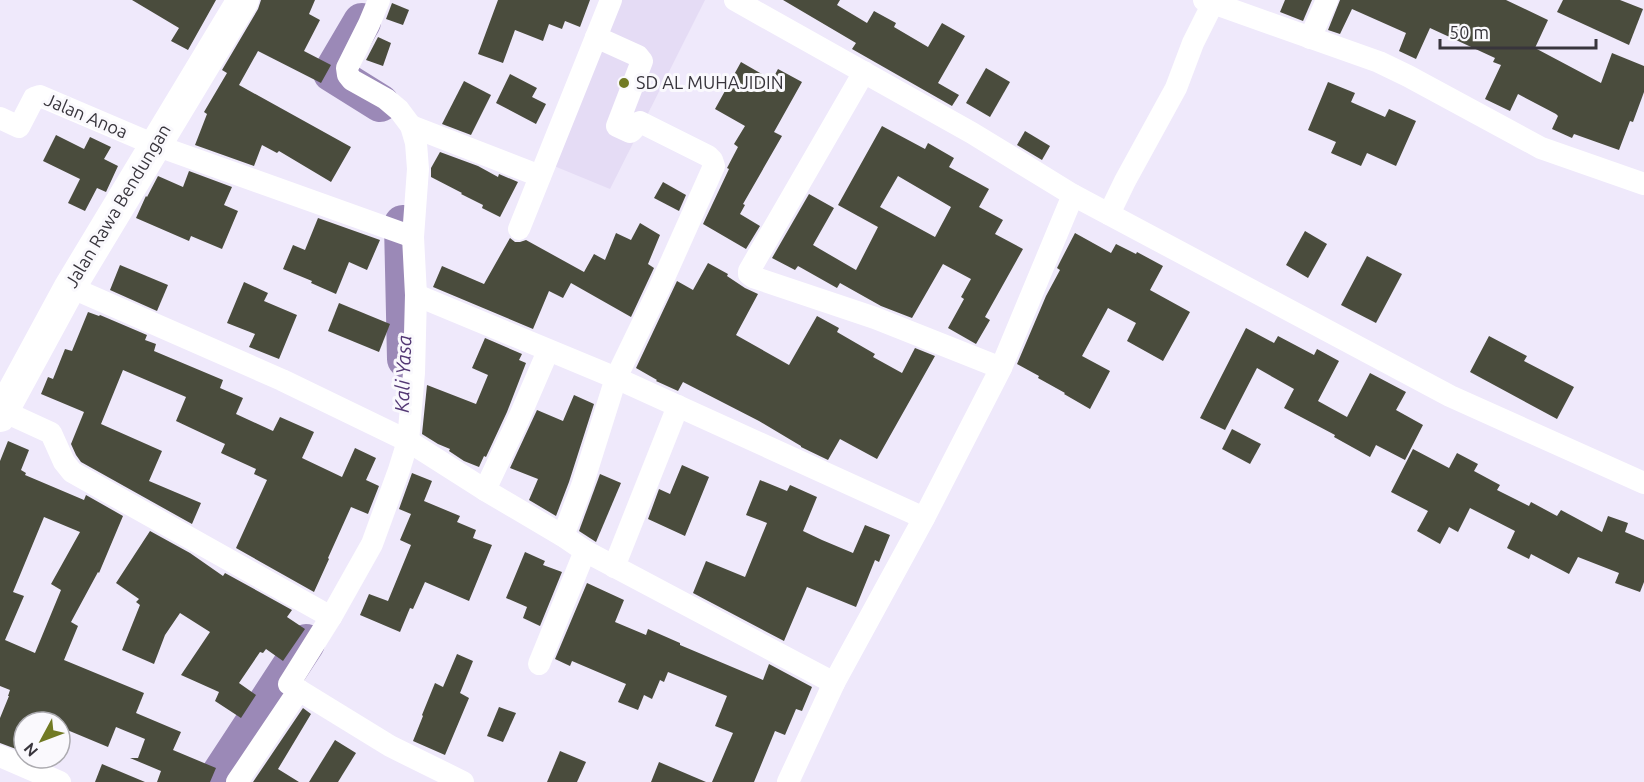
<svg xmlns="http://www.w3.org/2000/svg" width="1644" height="782" font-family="Ubuntu,sans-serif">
  <rect width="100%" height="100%" fill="#efe9fb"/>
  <path fill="#e5dcf5" d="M615,0H705L610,189L554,166Z"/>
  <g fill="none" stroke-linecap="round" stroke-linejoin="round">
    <g stroke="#9b89b7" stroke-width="38">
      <path d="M362,22L332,73L380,103"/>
      <path d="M403,224L406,359"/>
      <path d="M215,782L306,643"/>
    </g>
  </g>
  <g fill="#4a4c3d" fill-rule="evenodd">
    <path d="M132,0H216L188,50L171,41L179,28Z"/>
    <path d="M261,0H315L309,14L320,20L304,51L331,65L321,83L258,51L239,85L351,147L331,182L279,151L277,153L262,145L254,166L195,145L207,114L204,112L227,73L222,70L258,9Z"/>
    <path d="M498,0H590L580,27L565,21L562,29L549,24L543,41L515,30L503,63L478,54Z"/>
    <path d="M783,0H840L837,5L867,23L874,11L896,23L894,27L928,47L942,23L965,36L938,83L959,95L952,106L852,49L856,43Z"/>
    <path d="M1285,0H1312L1303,21L1280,12Z"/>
    <path d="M1340,0H1506L1548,20L1535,48L1601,83L1612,53L1644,66V92L1633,122L1630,121L1619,150L1574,134L1572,138L1552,129L1558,116L1556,114L1518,94L1510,111L1485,99L1501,65L1493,62L1495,58L1430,28L1416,59L1399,51L1406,33L1352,9L1340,34L1328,30Z"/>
    <path d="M1563,0H1620L1643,9L1629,45L1557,12Z"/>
    <path d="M392,3L409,10L403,25L386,19Z"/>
    <path d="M378,37L391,43L383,66L366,60Z"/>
    <path d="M741,62L772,80L778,69L802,82L774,132L782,136L743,204L745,205L740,214L760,226L746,249L703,224L729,169L727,168L738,147L734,144L745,126L715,109Z"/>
    <path d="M986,68L1010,82L990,117L966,103Z"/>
    <path d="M510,74L537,88L532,97L546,104L536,124L496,103Z"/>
    <path d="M464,81L491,95L471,135L442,124Z"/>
    <path d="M1328,82L1355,93L1351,102L1385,117L1389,109L1416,121L1396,166L1367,153L1361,166L1331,153L1336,142L1308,130Z"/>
    <path d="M882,126L925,149L928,143L954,158L949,167L989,189L979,207L1003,220L995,234L1023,249L985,317L990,320L976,344L948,328L964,299L961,297L971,279L943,264L912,318L881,306L840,283L837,288L798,266L795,270L772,258L809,194L834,208L813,245L856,270L878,227L838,205ZM898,176L951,207L935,237L880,207Z"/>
    <path d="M1025,131L1050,146L1042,160L1017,145Z"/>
    <path d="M56,135L84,149L90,137L111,147L104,159L118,166L106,192L97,188L85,211L68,203L80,179L43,161Z"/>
    <path d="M440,152L478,166L498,177L499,174L518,182L500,217L482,208L483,205L461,194L462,193L431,177V168Z"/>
    <path d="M189,171L232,187L224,205L238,211L222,249L191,236L189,241L136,218L145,198L146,196L147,197L158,176L183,187Z"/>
    <path d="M663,182L686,195L679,211L654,198Z"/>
    <path d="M318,218L380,240L367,270L349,262L336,294L311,283L312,281L283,269L293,245L305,250Z"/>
    <path d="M640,223L660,235L648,264L654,268L631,317L571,283L563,298L549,291L533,329L433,287L442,266L484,284L510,238L515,242H520L526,240L584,272L594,254L605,260L616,233L631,240Z"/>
    <path d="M1305,231L1327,244L1308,278L1286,265Z"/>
    <path d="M1075,233L1111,253L1116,244L1136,254L1137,252L1163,266L1150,290L1190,312L1163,361L1127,341L1136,323L1108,308L1082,356L1110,371L1090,409L1064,394L1065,393L1038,378L1039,376L1017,364L1046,296L1060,270L1057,268L1061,260Z"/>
    <path d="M1367,256L1402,274L1376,323L1341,305Z"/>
    <path d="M708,263L728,274L727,276L745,288L758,294L736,335L789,365L817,316L839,328L837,332L875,354L873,357L902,373L915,348L935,356L877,459L840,439L828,460L801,447V446L759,421L683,382L678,391L656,381L657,380L636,368L677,281L693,290Z"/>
    <path d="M120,265L168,285L157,311L110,290Z"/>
    <path d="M244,282L268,293L264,301L297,315L279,359L249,347L255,334L227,323Z"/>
    <path d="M339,303L390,324L379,352L328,331Z"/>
    <path d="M88,312L99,316L100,315L147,335L145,340L156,344L154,351L223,380L220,388L243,398L236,414L273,431L280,417L314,432L302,458L342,477L355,448L376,458L366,480L379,486L368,514L351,507L328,558L329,559L314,592L236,548L267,480L254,474L256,469L221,453L225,444L176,421L186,397L123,370L101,424L162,451L149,481L201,503L192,524L81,462L76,455L71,444L84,412L41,394L48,377L53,379L65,349L72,351Z"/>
    <path d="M1246,328L1274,343L1278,336L1314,355L1317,349L1339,361L1318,401L1347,417L1370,373L1406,392L1396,410L1423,425L1405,460L1376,445L1370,457L1334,437L1335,435L1284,408L1294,389L1257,368L1225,430L1200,418Z"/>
    <path d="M1489,336L1527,356L1524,361L1574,387L1557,419L1470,372Z"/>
    <path d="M485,338L522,354L519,360L526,363L507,412L486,457L484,456L479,467L464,461L449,451L450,449L438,444L422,434L427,385L476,404L488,375L472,368Z"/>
    <path d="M574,395L594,404L569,482L556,516L529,500L538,479L510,468L537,410L563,421Z"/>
    <path d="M1232,429L1261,444L1250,464L1222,449Z"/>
    <path d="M8,441L29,450L21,470L26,473L25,475L84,500L86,495L123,516L99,573L98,572L71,622L78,626L64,660L144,693L136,713L181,732L173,750L216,768L210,782H157L161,771L130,758H138L145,739L116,727L108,747L60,727V722H24V752L0,743V718L9,696H8L10,690L0,686V461ZM44,517L80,532L51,584L61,590L35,653L5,640L24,596L13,592Z"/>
    <path d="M1413,449L1449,468L1457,453L1478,464L1474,471L1500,485L1497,490L1529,506L1531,502L1557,516L1561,510L1602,532L1608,516L1628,523L1625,532L1644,540V582L1640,592L1615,583L1619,573L1578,557L1569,574L1531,554L1529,559L1507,548L1515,531L1470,508L1458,532L1449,527L1440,544L1417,531L1428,511L1391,492Z"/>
    <path d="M682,465L709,477L685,536L648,519L659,489L670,494Z"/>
    <path d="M412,473L432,481L424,501L460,516L457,522L476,530L473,538L492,545L469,601L425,582L413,609L410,608L400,632L360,615L369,594L388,601L411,545L400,540L411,514L399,509Z"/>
    <path d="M600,474L621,483L596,542L579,531Z"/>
    <path d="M760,480L787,491L790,485L817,497L803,531L822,540L853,553L865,525L890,535L879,562L875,560L856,607L807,587L784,641L693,593L706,561L745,577L767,523L746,515Z"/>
    <path d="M150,531L190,553L223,576L225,573L292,610L287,617L305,629L283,661L266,649L263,653L260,652L239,683L256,695L241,718L215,701L219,692L181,675L210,632L180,613L165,635L154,664L122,650L140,605L136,602L139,599L116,583Z"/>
    <path d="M525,552L545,561L543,565L562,572L540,626L523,618L527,607L506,598Z"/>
    <path d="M587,583L624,600L615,622L646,635L648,629L680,643V645L763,680L769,664L812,687L802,711L796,709L785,735L775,731L754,782H712L733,733L715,726L727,696L668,672L664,682L660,680L652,699L644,695L638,710L618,702L626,684L572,661L570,666L555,659Z"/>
    <path d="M457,654L473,661L460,693L469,698L445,755L413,741L423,716L422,715L435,683L443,687Z"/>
    <path d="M499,707L516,713L503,742L487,736Z"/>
    <path d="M303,708L311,714L278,769L299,782H253Z"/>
    <path d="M335,740L356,753L338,782H309Z"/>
    <path d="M560,751L586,762L577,782H547Z"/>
    <path d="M659,762L706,782H651Z"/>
    <path d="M102,764L145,782H95Z"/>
  </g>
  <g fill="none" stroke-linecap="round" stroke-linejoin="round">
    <g stroke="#fff" stroke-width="22">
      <path d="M379,0L369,24L347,68L348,75L352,80L386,99L399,110L411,126L416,143L418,169L413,237L416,295L414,373L408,441L399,470L372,544L331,617L289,684L390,746L463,782"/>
      <path d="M735,0L972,133L1073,195L1450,396L1644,483"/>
      <path d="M1204,0L1379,62L1408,76L1541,148L1644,184"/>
      <path d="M1310,38L1327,0"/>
      <path d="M864,72L749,271V274L753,277L875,318L1001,368"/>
      <path d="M0,118L19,127L34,98L40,96L155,145L413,237"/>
      <path d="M411,126L540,176"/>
      <path d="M1109,214L1125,181L1176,88L1193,43L1213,3"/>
      <path d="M519,229L611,0"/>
      <path d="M70,287L282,380L408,441L485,490L563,536L585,551L834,683"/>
      <path d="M416,295L616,378L924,518"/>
      <path d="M3,411L51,433L64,462L72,472L331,617"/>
      <path d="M485,490L519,418L548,351"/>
      <path d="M563,536L582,486L616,378L659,289L714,166L712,160L708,156L640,122C635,123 635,130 630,132L617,126L642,61L638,56L596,37"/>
      <path d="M614,567L678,406"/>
      <path d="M539,664L585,551"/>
      <path d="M0,756L60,782"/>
      <path d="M237,782L299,690"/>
      <path d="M788,782L834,683L924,518L1001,368L1073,195"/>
    </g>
    <path stroke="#fff" stroke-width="32" d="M0,416L70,287L243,0"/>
  </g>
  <circle fill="#717a24" stroke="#faf9fd" stroke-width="2" cx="624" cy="83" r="6"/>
  <g text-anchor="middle" stroke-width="6" stroke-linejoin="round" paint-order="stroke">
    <g font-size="18" fill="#38353c" stroke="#faf9fd" text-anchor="start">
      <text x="636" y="89">SD AL MUHAJIDIN</text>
    </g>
    <g font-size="18" fill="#38353c" stroke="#faf9fd">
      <text transform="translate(86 116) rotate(23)" y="6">Jalan Anoa</text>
      <text transform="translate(118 206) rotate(-59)" y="6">Jalan Rawa Bendungan</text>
    </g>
    <g font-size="20" font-style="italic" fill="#533874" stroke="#faf9fd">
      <text transform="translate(403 374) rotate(-88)" y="7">Kali Yasa</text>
    </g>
  </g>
  <g transform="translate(42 740) rotate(229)"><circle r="28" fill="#faf9fd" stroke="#acabb0" stroke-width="1.5"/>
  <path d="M0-4.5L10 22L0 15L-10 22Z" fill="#717a24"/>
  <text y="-9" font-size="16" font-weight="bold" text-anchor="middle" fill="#38353c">N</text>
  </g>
  <path d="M1440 39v9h156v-9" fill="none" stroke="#38353c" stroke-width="3"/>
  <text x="1449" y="39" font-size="18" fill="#38353c" stroke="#faf9fd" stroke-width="4.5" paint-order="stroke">50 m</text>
</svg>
